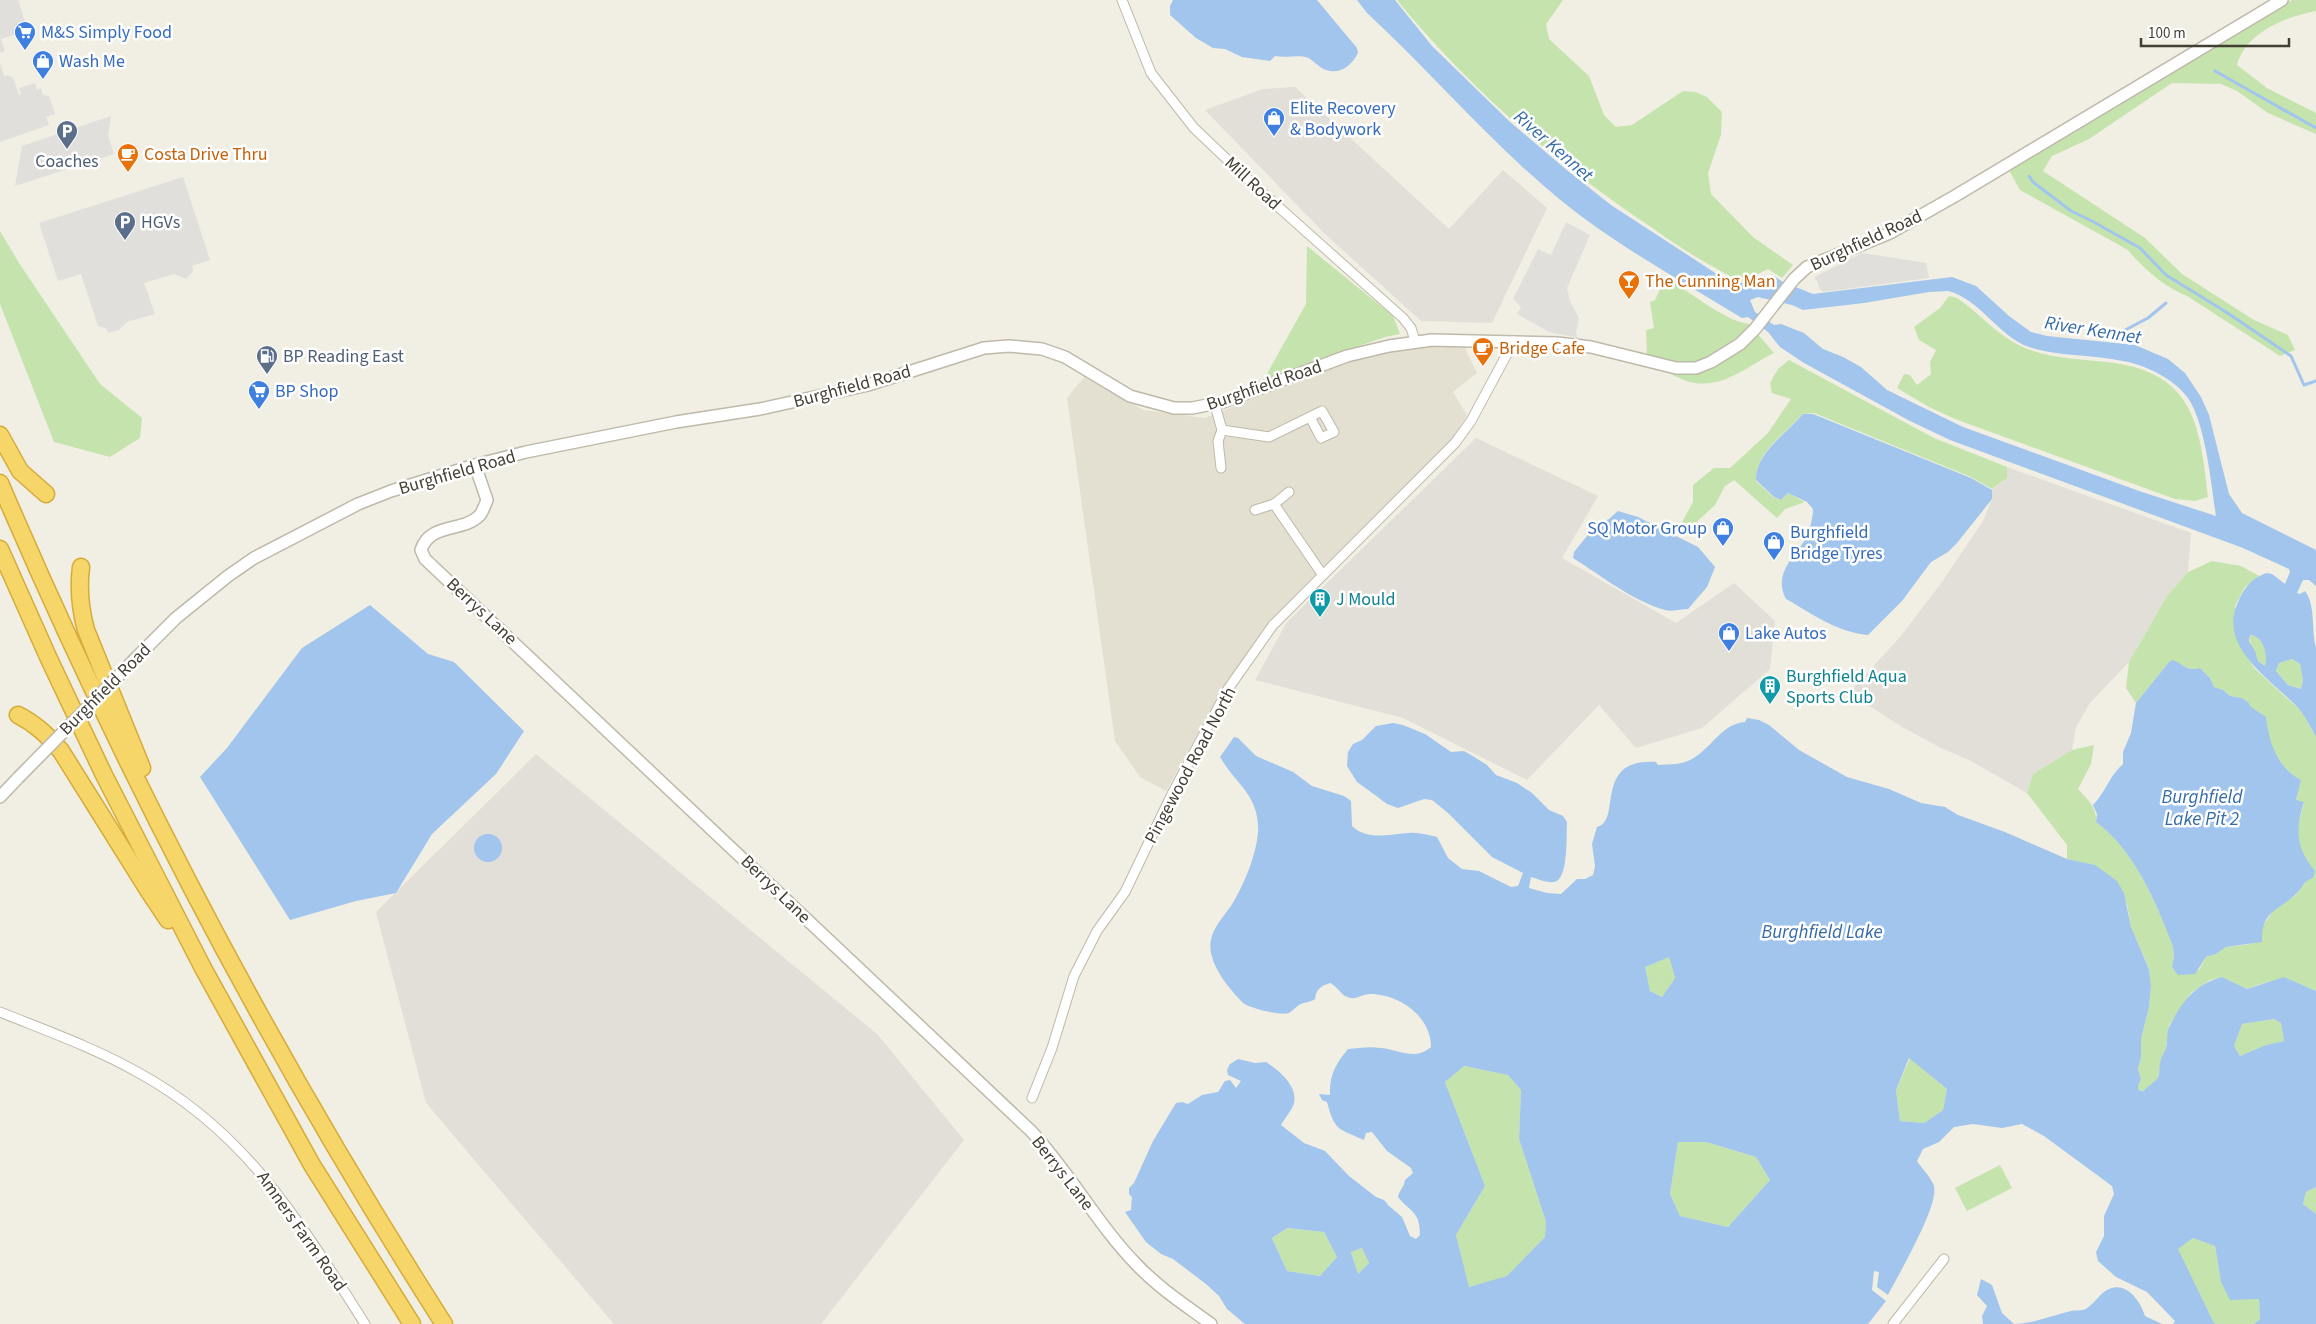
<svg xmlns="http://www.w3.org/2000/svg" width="2316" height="1324" font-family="'Source Sans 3',sans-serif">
  <rect width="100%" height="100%" fill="#f1eee3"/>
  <path fill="#e4e0d1" d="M1464,346L1477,373L1453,392L1467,415L1453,438L1303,587L1264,628L1221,692L1166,791L1140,777L1115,741L1067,398L1084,377L1143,410L1205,418L1341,363L1404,348Z"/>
  <g fill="#e2dfd8">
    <path d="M1295,87L1449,229L1503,170L1547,208L1492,323L1421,321L1325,234L1205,110L1263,89Z"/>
    <path d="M1476,438L1598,496L1562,558L1676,623L1734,583L1775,621L1770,669L1702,728L1636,748L1599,705L1527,780L1403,718L1255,680L1287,622Z"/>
    <path d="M2007,467L2191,533L2188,572L2167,596L2129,662L2090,703L2076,727L2072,750L2033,774L2027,793L1969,760L1941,748L1904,728L1849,693L1900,637L1942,582L1983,521L1992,499V490L2007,478Z"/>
    <path d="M536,754L877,1034L964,1140L821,1324H614L426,1103L376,912Z"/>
  </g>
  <g fill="#c5e4ad">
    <path d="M1397,0H1563L1546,24L1549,39L1589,76L1604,115L1616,127L1632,125L1683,91L1695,92L1707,97L1722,112L1721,135L1708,173L1711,194L1753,237L1793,265L1782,278L1768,269L1742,282C1707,265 1679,247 1648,225C1555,163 1468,87 1397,0Z"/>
    <path d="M2292,0H2316V11C2286,17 2246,32 2237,65L2267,88L2316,113V134L2268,113L2237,91L2221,84L2172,83L2089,139L2052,156L2043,171L2145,238L2182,274L2254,320L2288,335L2295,350L2280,356L2187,296C2164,287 2144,269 2128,250L2020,190L2009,170Z"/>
    <path d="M0,231L19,263L100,384L142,418L140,438L110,457L54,442L0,304Z"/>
    <path d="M1307,246L1393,316L1400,334L1385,337L1264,379L1306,304Z"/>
    <path d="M1666,277C1686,290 1727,322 1749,324L1774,353C1742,369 1715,396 1677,377C1665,371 1661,369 1655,357L1647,355L1646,330L1654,328L1650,302L1655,300Z"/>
    <path d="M1949,296L1957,298C1981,314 2000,339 2028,349C2052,359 2081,359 2106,362C2193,371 2200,423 2208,497L2195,501L2175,499L1955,419L1929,407L1897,388L1904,374L1910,375L1917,385L1931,374L1930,362L1936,350L1919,340L1914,327L1940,308Z"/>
    <path d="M1789,360L1934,438L2007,467V478L1992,489L1971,477L1814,413L1803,414C1786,433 1754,453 1756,481L1773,497L1781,500L1788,493L1805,502L1785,509L1777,518L1734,480L1725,486L1715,505L1689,529L1681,524L1693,502V485L1714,468H1730L1768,433L1791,399L1772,393L1770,383L1778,369Z"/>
    <path d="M2212,561L2241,566L2259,576L2245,587L2235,606L2240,645L2255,669L2302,712L2316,737V991C2286,977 2277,978 2247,989L2222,977L2210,980L2191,993L2169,1025L2166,1048L2161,1060L2158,1078L2143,1091H2138V1086L2141,1079L2138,1069L2141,1058V1039L2149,1007L2151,986L2149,968L2131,927L2127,904L2094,865L2067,859V845L2027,793L2033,774L2072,750L2094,745L2091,764L2078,789C2088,800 2097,807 2096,822C2135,851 2157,904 2173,947L2174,956L2172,967L2199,970L2206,957L2216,954L2226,947L2251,944L2273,911L2296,895L2307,879L2309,863L2300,847L2297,829L2304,803L2296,801L2300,780C2277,768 2269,742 2265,717L2250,707L2248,702L2242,698L2230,696L2223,690L2214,688L2210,678L2200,668C2187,672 2181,661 2169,662L2136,703L2126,688L2129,662L2167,596L2188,572Z"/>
    <path d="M2250,635C2263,636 2268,654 2265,666L2258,661C2255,654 2249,643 2250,635Z"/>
    <path d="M2292,659L2300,664L2303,680L2301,689L2288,685L2276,671L2279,663Z"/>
    <path d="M1669,956L1675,978L1662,997L1650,991L1644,967Z"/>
    <path d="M2274,1019L2281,1023L2284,1041L2266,1045L2240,1056L2234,1046L2242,1024Z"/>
    <path d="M1910,1058L1947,1089L1943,1110L1924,1123L1900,1121L1896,1090Z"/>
    <path d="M1463,1066L1509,1075L1521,1090L1519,1139L1546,1222L1545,1237L1507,1277L1468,1287L1456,1235L1485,1186L1445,1082Z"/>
    <path d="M1678,1142H1706L1756,1157L1770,1180L1728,1227L1680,1216L1670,1194Z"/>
    <path d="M2000,1165L2012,1188L1967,1211L1955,1188Z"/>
    <path d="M2316,1187V1214L2303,1204L2306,1192Z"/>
    <path d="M1287,1228L1324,1232L1337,1257L1320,1276L1287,1271L1272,1238Z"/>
    <path d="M2193,1238L2215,1246L2221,1282L2259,1299L2260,1319L2254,1324H2216L2213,1321L2177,1249Z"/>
    <path d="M1362,1248L1369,1263L1358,1274L1351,1252Z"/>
  </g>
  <g fill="#e1dfdb">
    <path d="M0,0H18L26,25L18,27L19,33L1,39L5,51L0,53Z"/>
    <path d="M0,63L4,76L8,75L13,78L19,95L21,94L19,88L35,83L37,90L41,88L43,95L49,96L55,114L46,117L49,125L0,142Z"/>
    <path d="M111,116L108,135L114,154L15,186L22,146Z"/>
    <path d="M183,177L210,260L192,266L193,271L186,279L174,274L144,283L155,314L127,322L119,330L109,333L105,328L98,326L81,274L58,281L39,223Z"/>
    <path d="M1566,222L1590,235L1567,288L1570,301L1579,318L1576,333L1578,338L1549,332L1517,314L1521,307L1513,299L1538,249L1551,255Z"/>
    <path d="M1862,253L1926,263L1929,278L1823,292L1819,288L1818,283L1814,277Z"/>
  </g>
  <g fill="#a1c5ec" fill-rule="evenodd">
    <path d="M1173,0H1317L1357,48L1358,53C1352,65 1341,75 1326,70C1319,68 1314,60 1306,57C1300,55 1285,58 1275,56L1270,61L1242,57L1225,49L1213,48L1196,38L1170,15V6Z"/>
    <path d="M1357,0H1395L1432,46L1509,121L1568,171L1611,205L1723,278C1737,283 1751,287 1762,276H1774L1783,282L1813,294L1952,277L1976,286L2009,316L2031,332L2047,336L2135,345L2168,359L2185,373L2201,397L2209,415L2229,494L2242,513L2316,550V586L2309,580H2303L2297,593L2300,594L2305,591C2316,606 2311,629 2316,648V737C2311,728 2306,718 2300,710C2275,682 2216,648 2238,602C2244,588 2251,579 2266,573L2272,574L2285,584L2290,572L2289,569L2243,548L1950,440L1910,421L1804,363L1780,347L1768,332L1748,317L1742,318C1680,280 1614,244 1558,198C1490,142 1432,73 1367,13ZM1948,291C1980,299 1998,336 2029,347C2059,357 2092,354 2123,361C2146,365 2174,379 2188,398C2206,425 2211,484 2216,516L2139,491L1963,427L1887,390L1861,367L1843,357L1823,349L1804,333L1781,324L1774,325L1755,312L1750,300L1758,297L1792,305L1803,310L1864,303L1929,292ZM2250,635C2263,636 2268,654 2265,666L2258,661L2255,651L2249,641ZM2292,659L2300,664L2303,680L2301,689L2288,685L2276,671L2279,663Z"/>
    <path d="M1803,414H1813L1971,478L1992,490V499L1957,543L1948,552L1931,562L1902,601L1868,635C1836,632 1813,614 1786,599C1774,577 1790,560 1803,543C1809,534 1813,519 1813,509L1807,502L1788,493L1781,500L1774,497L1756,480C1755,453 1787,433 1803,414Z"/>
    <path d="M1618,511L1638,517L1698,547L1715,567L1707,587L1688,609C1681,609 1671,612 1665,610C1631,600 1602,576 1573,558L1574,552L1596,525L1609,519Z"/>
    <path d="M370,605L428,654L454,662L524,731L496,774L432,834L396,893L356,901L290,920L200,777L227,748L302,648Z"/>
    <path d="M2173,660C2183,664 2187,672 2200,668L2210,678L2214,687L2223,690L2230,696L2242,698L2248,702L2251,707L2266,717C2269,742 2277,768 2301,780L2296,800L2304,802C2295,831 2296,847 2315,871L2313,878C2304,880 2303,887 2297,893C2279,911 2261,910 2262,942L2226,947L2216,954L2206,957L2195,974L2178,975L2172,967L2174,956L2173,947C2157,904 2135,851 2096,822L2097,814L2093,805C2106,792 2109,776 2123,764V752L2131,733L2136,703L2169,662Z"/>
    <path d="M1747,718L1759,720L1769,725L1799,750L1847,777L1889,789L1921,803L1945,807L1958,815L2005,832L2067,859L2095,865L2117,881L2124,893L2131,927L2149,969L2151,986L2149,1007L2141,1039V1058L2138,1069L2141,1079L2138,1086L2139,1091H2143L2158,1078C2160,1072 2159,1065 2161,1059C2162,1055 2165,1052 2166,1048C2168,1041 2166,1032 2170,1025C2182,1002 2195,984 2222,977L2247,989L2284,977L2316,991V1187L2306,1192L2303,1204L2316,1214V1324H2254L2260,1319L2259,1299L2230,1300L2221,1282L2215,1246L2193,1238L2178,1249L2213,1321L2216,1324H2173L2175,1321L2147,1292L2116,1277L2098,1261L2096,1252L2104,1236V1216L2114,1194L2112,1186L2044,1136L2022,1124L2002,1128L1973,1124L1954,1127L1939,1142L1923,1149L1917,1161C1922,1169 1931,1177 1934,1186C1939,1206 1898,1275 1888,1295L1877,1287L1879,1272L1874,1271L1872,1290L1886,1301L1868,1324H1245L1227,1309L1219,1296L1206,1284L1173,1259L1161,1254L1146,1242L1125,1212L1131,1210L1132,1197L1129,1194V1188L1134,1183L1153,1141L1176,1103L1182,1102L1188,1104L1202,1095L1218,1092L1225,1081L1230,1080L1236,1088L1241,1081L1228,1075L1227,1070L1230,1064L1238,1059L1255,1063L1266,1062C1280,1071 1302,1089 1292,1108C1289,1114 1284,1119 1281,1125L1304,1143L1325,1151L1349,1176L1376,1197L1384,1200L1388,1205L1402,1217L1410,1236L1416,1239L1420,1235C1420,1211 1411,1213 1398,1197C1399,1190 1404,1188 1405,1180L1413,1173L1411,1168L1387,1151L1372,1132L1366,1133L1364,1140C1337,1128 1335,1131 1327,1102L1322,1100L1319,1094L1330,1095C1329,1076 1336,1063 1348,1049C1359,1048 1370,1046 1381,1048C1400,1050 1415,1061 1431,1047C1431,1016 1399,994 1370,994C1363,994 1357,999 1351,998C1340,996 1339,987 1330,983C1321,986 1316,989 1315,999C1311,1002 1306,1002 1301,1004C1296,1006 1293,1011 1289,1013C1280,1016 1248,1008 1242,1002C1227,986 1204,959 1212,936C1216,923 1227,913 1234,901C1245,882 1256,855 1258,833C1260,795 1236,785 1220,757L1234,737L1238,738L1256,756L1293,772L1312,786L1344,796L1351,801L1352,826C1367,841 1390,834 1409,833C1418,832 1428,835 1437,837L1448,858L1462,869L1479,871L1511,887L1518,886L1523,873L1492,857L1448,813L1432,800L1424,799L1398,808L1387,804L1375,795L1357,782L1347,766L1348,752L1353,744L1362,740L1376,726L1393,723L1403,725L1425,734L1451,752L1464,751L1471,755L1487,765L1496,775L1517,783L1532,793L1549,810L1563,816L1567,822C1566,835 1569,880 1554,882C1547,883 1538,879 1531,877L1529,888L1547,893L1561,894L1577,879H1585L1593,875L1595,866L1592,844L1597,827C1623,821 1592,758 1656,762L1658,765C1670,764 1682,765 1692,759C1712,748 1721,724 1745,722ZM1669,957L1675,978L1662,997L1650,991L1645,967ZM2274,1019L2281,1023L2284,1041L2266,1045L2240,1056L2234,1046L2242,1024ZM1909,1058L1947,1089L1943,1110L1924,1123L1900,1121L1896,1090ZM1464,1066L1508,1075L1521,1090L1519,1139L1546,1222L1545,1237L1507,1276L1469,1287L1456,1235L1485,1186L1445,1082ZM1678,1142H1706L1756,1157L1770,1180L1728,1227L1680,1216L1670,1194ZM1287,1228L1324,1232L1337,1257L1320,1276L1287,1271L1272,1238ZM1362,1248L1369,1263L1358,1274L1351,1252Z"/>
    <circle cx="488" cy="848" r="14"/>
    <path d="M1981,1279L1992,1285L2002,1313L2014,1324C2035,1323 2051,1316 2071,1311C2075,1310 2082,1311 2086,1309C2094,1304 2100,1293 2109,1289C2127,1281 2141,1302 2145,1316L2162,1324H1983L1982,1316L1987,1306L1977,1295Z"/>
  </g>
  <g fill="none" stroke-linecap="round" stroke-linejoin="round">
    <g stroke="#a1c5ec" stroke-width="3">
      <path d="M2215,71L2316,128"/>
      <path d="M2029,176L2033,182L2071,211L2092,221L2140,248L2166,275L2226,312L2291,356L2304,385L2316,381"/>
      <path d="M2108,339L2148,318L2166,303"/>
    </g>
    <g stroke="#beb9a9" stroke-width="11">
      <g id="minor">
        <path d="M1122,0L1151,73L1194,128L1255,186L1403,318L1411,328L1415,341"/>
        <path d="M1215,405L1222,430L1218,441L1221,468"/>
        <path d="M1222,430L1269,437L1322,411L1334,432L1321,438L1310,417"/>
        <path d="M1289,492L1274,504L1322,574"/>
        <path d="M1255,510L1274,504"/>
        <path d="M0,1012C47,1031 95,1048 139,1073C247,1132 301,1224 365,1324"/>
        <path d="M1032,1098L1052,1048L1074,976L1097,931L1125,892L1173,792L1228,689L1273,625L1455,443L1471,421L1514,341"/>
        <path d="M1893,1324L1944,1259"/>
      </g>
    </g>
    <g stroke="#beb9a9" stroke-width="14">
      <g id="tertiary">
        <path d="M475,465L487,500C485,505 483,511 480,515C463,533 430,522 421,550L425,559L1031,1131C1070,1173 1097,1224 1137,1265C1159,1288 1185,1305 1211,1324"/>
        <path d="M138,656L176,618L228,576L254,558L358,504L391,491L475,465L526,452L676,422L760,409L868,385L984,348L1009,346L1042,349L1065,357L1130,396L1174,408H1192L1223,402L1347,356L1389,346L1432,340L1557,343L1591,347L1676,368H1696L1711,362L1740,344L1755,329L1794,279L1807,267L1890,233L1955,196L2282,0"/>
        <path d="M0,797L18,778"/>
      </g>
    </g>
    <g stroke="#d5ab39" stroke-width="19">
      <g id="motorway">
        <path d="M0,435L20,471L46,494"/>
        <path d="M0,483C125,775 273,1057 444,1324"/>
        <path d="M0,549L49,659L104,775L203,968L312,1165L412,1324"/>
        <path d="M81,567C78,590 80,608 86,630L142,768"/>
        <path d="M18,715C36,724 48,736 61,751L148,890L168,920"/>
      </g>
    </g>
    <use href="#minor" stroke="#fff" stroke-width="9"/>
    <use href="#tertiary" stroke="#fff" stroke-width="11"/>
    <use href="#motorway" stroke="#f6d668" stroke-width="16"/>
    <g stroke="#beb9a9" stroke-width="14" stroke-linecap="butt">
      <path id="tertiary-bridge" d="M18,778L138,656"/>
    </g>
    <use href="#tertiary-bridge" stroke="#fff" stroke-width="11"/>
  </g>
  <defs>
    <g id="supermarket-pin" transform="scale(1.125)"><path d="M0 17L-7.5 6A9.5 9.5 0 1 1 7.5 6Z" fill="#3f7fe0" stroke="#fff"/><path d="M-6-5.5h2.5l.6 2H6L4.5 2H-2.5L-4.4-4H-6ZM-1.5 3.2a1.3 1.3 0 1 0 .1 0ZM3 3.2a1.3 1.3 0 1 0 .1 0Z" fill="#fff"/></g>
    <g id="shop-pin" transform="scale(1.125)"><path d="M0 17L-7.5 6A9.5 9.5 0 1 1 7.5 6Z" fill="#3f7fe0" stroke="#fff"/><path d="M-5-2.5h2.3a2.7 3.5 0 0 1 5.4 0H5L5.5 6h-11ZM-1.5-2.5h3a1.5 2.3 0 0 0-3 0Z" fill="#fff"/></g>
    <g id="parking-pin" transform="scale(1.125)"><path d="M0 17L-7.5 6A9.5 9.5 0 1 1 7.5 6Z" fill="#5c6f8a" stroke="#fff"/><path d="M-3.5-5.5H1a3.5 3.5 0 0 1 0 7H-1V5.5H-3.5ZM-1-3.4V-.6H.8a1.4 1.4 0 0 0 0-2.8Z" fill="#fff"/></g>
    <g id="cafe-pin" transform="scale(1.125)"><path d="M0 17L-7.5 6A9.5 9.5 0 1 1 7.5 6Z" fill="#e8710a" stroke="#fff"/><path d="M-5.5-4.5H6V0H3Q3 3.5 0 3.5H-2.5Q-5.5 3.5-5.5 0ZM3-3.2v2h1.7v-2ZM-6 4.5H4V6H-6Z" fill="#fff"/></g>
    <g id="bar-pin" transform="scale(1.125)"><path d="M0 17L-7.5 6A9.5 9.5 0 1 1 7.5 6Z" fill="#e8710a" stroke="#fff"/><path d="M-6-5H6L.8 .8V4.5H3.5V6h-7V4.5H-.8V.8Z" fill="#fff"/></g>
    <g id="fuel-pin" transform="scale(1.125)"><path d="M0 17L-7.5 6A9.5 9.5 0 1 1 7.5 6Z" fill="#5c6f8a" stroke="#fff"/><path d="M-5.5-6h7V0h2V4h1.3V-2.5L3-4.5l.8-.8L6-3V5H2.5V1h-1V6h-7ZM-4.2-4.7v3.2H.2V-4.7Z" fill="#fff"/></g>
    <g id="building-pin" transform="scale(1.125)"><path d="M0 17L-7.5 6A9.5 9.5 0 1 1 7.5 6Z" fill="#0f9aa8" stroke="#fff"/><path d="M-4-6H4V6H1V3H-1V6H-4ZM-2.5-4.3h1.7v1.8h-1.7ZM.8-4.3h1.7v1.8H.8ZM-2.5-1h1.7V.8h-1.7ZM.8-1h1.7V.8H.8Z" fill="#fff"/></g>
  </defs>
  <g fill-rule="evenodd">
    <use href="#supermarket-pin" x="25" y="32"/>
    <use href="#shop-pin" x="43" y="61"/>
    <use href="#shop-pin" x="1274" y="118"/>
    <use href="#parking-pin" x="67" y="131"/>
    <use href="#cafe-pin" x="128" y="154"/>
    <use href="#parking-pin" x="125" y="222"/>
    <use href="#bar-pin" x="1629" y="281"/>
    <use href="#cafe-pin" x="1483" y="348"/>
    <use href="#fuel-pin" x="267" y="356"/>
    <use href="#supermarket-pin" x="259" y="391"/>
    <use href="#shop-pin" x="1723" y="528"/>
    <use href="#shop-pin" x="1774" y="542"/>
    <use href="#building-pin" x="1320" y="599"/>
    <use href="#shop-pin" x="1729" y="633"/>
    <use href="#building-pin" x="1770" y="686"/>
  </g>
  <g text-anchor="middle" stroke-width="5" stroke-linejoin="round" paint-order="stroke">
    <g font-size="18" fill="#366cbe" stroke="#fff" text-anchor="start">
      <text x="41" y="38">M&amp;S Simply Food</text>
      <text x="59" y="67">Wash Me</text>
      <text x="1290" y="114">Elite Recovery<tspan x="1290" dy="21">&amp; Bodywork</tspan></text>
      <text x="275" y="397">BP Shop</text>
      <text x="1707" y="534" text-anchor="end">SQ Motor Group</text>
      <text x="1790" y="538">Burghfield<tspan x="1790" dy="21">Bridge Tyres</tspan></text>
      <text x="1745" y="639">Lake Autos</text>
    </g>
    <g font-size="18" fill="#c56008" stroke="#fff" text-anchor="start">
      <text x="144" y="160">Costa Drive Thru</text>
      <text x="1645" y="287">The Cunning Man</text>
      <text x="1499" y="354">Bridge Cafe</text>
    </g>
    <g font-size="18" fill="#4e5e75" stroke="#fff" text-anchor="start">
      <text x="67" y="167" text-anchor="middle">Coaches</text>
      <text x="141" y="228">HGVs</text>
      <text x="283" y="362">BP Reading East</text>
    </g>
    <g font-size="18" fill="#423e34" stroke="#fff">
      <text transform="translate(1253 183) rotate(43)" y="6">Mill Road</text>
      <text transform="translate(1866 240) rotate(-25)" y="6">Burghfield Road</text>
      <text transform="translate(1264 385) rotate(-19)" y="6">Burghfield Road</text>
      <text transform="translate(852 386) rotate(-15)" y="6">Burghfield Road</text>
      <text transform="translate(457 472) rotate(-16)" y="6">Burghfield Road</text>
      <text transform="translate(482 611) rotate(43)" y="6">Berrys Lane</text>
      <text transform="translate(105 689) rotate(-45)" y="6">Burghfield Road</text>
      <text transform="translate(1190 765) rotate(-62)" y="6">Pingewood Road North</text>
      <text transform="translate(776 889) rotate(44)" y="6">Berrys Lane</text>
      <text transform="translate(1063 1173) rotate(52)" y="6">Berrys Lane</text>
      <text transform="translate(302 1231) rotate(55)" y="6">Amners Farm Road</text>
    </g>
    <g font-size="18" fill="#0d838f" stroke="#fff" text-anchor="start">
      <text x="1336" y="605">J Mould</text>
      <text x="1786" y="682">Burghfield Aqua<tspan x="1786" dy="21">Sports Club</tspan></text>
    </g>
    <g font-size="19" font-style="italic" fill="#336aa7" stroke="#fff">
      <text transform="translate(1554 145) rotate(41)" y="7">River Kennet</text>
      <text transform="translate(2093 329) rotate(9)" y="7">River Kennet</text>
      <text x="2202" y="803">Burghfield<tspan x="2202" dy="22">Lake Pit 2</tspan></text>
      <text x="1822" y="938">Burghfield Lake</text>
    </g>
  </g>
  <path d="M2141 38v8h148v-8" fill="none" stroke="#423e34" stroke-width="2.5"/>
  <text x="2148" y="38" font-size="15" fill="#423e34" stroke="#ffffff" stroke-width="4" paint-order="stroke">100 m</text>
</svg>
